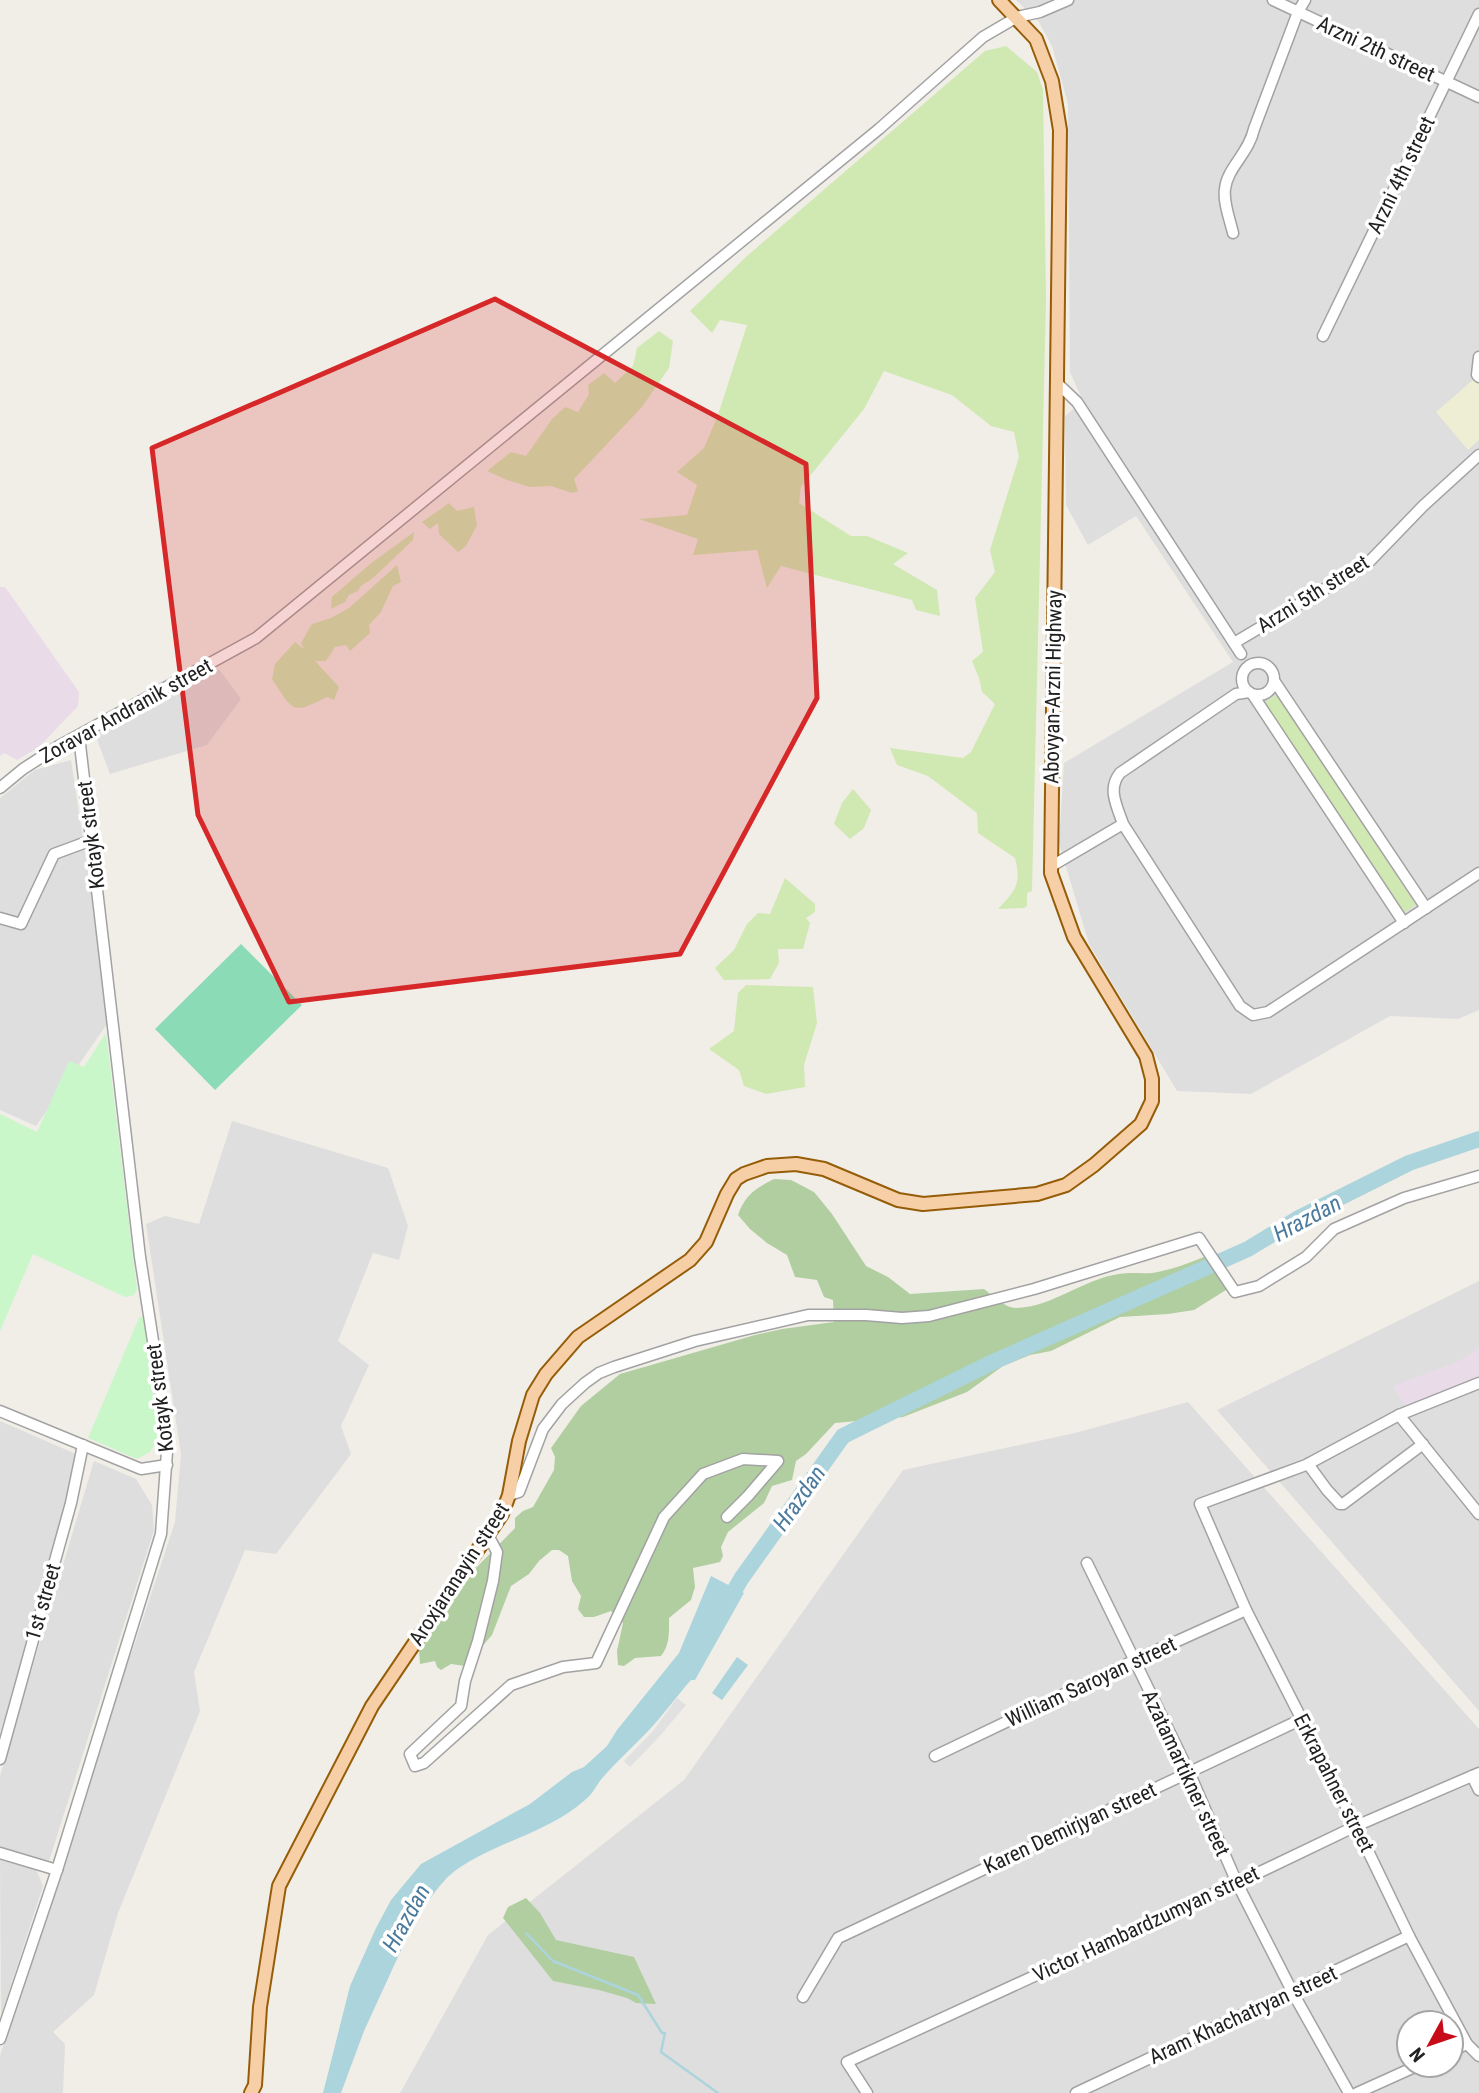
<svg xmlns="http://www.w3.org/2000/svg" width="1479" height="2093" font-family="'Roboto Condensed',sans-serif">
  <rect width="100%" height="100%" fill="#f1eee8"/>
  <g fill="#dfdede" fill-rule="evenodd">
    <path d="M1016,0H1479V1010L1458,1019L1390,1016L1251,1094L1177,1091L1089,944L1059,843L1064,763L1233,662L1136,516L1088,545L1066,505L1065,416L1083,401L1070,372L1068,104L1052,46L1039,22Z"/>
    <path d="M219,669L241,699L207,745L110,774L95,734Z"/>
    <path d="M71,760L89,878L107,1024L36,1126L0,1110V798L35,770Z"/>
    <path d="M232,1121L388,1168L408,1226L399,1260L373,1253L338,1341L369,1365L341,1426L351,1454L276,1554L245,1550L194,1672L200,1711L118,1913L94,1995L53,2032L65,2044L63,2093H0V2056L123,1667L132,1652L175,1522L181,1454L146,1224L165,1216L199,1224Z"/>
    <path d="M1479,1281V1711L1217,1410Z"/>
    <path d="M1188,1402L1479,1729V2093H400L488,1935L684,1780L903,1470L1075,1433ZM1409,2023H1451V2065H1409Z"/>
    <path d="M0,1421L78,1455L29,1644L0,1732Z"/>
    <path d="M94,1461L136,1479L152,1505L154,1530L49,1861L0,1847V1776Z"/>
    <path d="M0,1858L36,1869L43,1886L1,2016Z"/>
  </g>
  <g fill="#eadbe8">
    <path d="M0,587H5L79,692L78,706L39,747L17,760L4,753L0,756Z"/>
    <path d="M1479,1348V1377L1405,1406L1393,1386L1457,1362Z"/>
  </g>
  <path fill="#eeeed5" d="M1474,379L1479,385V440L1468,450L1436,412Z"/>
  <g fill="#d0e8b2">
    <path d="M1006,46L1037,72L1043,90L1046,301L1032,891L1027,893V906L1024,908L998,909C1015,891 1022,884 1015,858L978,833L977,813L928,776L897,765L890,748L963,758L971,752L995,704L982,692L979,678L972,661L983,652L975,598L995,572L990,550L1019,457L1014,432L991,426L952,395L884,371L864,409L801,487L799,503L851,536H867L908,553L893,564L937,590L940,616L916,610L912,600L781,566L767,588L757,550L693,555L698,539L639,519L687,515L697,485L677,472L704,448L718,415L747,325L720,320L712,333L690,311L747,256L985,51Z"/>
    <path d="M659,331L673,341L669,368L642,407L574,479L578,491L572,493L551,486L530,487L507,480L487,471L511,452L526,456L552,419L565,407L578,412L589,394L588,385L604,373L615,383L633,366L637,348Z"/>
    <path d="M449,503L457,511L474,507L477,525L466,546L458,552L439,534L438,523L430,529L422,522Z"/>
    <path d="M414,532L413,540L373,578L361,586L358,591L349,595L345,602L331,609L332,597L370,564Z"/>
    <path d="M397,565L401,582L393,586L381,612L369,625L370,633L350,651L346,645L335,647L326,661H315L339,687L334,700L327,697C291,716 293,710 272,679L275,664L295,642L304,649L301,643L312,624L331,618L349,608Z"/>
    <path d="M1278,694L1416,905L1403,913L1265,702Z"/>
    <path d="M853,789L871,810L864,828L850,839L834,824L842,803Z"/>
    <path d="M785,878L815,904V912L806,918L810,923L803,949H778L779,963L770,979L724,980L715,968L734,950L747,924L758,913L770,914Z"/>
    <path d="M746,985L813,987L817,1023L804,1065L805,1087L766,1094L744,1086L739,1070L709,1049L734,1031L738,993Z"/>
  </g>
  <g fill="#b0cea0">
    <path d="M774,1179L791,1180L814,1192L832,1214L866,1266L888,1277L910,1294L984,1289C993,1296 1005,1308 1016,1308C1053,1307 1083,1279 1119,1274C1130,1272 1141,1274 1152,1273C1170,1270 1187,1264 1204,1257L1224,1281L1226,1290L1194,1310L1168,1314L1120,1317L1051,1351L1030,1355L1003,1366L967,1392L903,1417L835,1423L806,1454L796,1461L792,1480L772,1486L764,1503L728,1532L721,1547L723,1556L720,1562L693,1568L695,1587L691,1600L669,1618C669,1632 670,1645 661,1656L635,1658L624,1666L618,1665L617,1651L623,1623L611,1611L594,1617H584L578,1609L581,1596L572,1581L568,1556L559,1550H552L539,1561L529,1574L511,1586L492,1635L465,1666L451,1664L441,1670L437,1667L435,1661L420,1664L419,1650L476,1568L515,1528V1518L523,1511L533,1507L554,1470L555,1457L551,1448L581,1406L620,1374L755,1335L782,1329L834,1322L833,1300L824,1297L817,1280L795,1277L787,1255L767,1243L750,1229L738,1215C745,1195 756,1188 774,1179Z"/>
    <path d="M526,1898L540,1913L556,1940L634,1957L656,2004L636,2003L627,1998L599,1990L553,1981L503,1918L508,1907Z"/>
  </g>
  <g fill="#c9f7ca">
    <path d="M106,1033L137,1289L134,1295L125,1297L33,1254L0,1331V1114L37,1132L69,1061L84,1067Z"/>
    <path d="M144,1316L158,1439L150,1452L137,1459L88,1438L139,1318Z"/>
  </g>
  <path fill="#8bdbb7" d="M241,944L302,1005L215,1090L155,1029Z"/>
  <path fill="#e1e1e1" d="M677,1698L686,1705L658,1738L630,1767L624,1761L653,1731Z"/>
  <g fill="#acd4dc">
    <path d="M711,1576L744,1593L695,1680H691C677,1696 664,1714 650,1729C635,1745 619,1759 605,1775C597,1783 594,1793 585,1800C548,1834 487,1844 450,1875C438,1886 423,1908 414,1922L364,2031L341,2093H323L350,1986L376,1928L391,1900L421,1864L530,1804L572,1772L584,1767L607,1746L617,1730L679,1653Z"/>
    <path d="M737,1657L748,1665L722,1700L712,1693Z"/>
  </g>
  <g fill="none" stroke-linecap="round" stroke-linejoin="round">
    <path stroke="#acd4dc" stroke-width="2.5" d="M526,1933L553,1961L638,1995L662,2033H665L661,2052L718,2093"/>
    <path stroke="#acd4dc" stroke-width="16" d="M725,1607L741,1579L843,1436L993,1362L1248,1249L1297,1219L1409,1163L1479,1139"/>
    <g stroke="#a2a2a2" stroke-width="13">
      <g id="minor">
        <path d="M1273,0L1479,97"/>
        <path d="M1233,233C1230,220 1223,202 1225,189C1227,168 1249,153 1254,129L1298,12L1305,0"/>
        <path d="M1323,336L1479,14"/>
        <path d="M1479,357L1477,375L1479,377"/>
        <path d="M1056,382L1077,402L1241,654"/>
        <path d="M1234,643L1368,563L1423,506L1479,455"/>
        <circle cx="1258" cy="679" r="16"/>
        <path d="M1275,682L1426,908"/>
        <path d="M1249,692L1236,694L1120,773C1107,789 1117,806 1123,824L1240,1006L1253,1015L1268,1012L1479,873"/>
        <path d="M1253,695L1404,923"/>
        <path d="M0,788L23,769L57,747L256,638L879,129L983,37L1017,17L1040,12L1068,0"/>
        <path d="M1050,867L1123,824"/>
        <path d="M0,918L21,924L54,854L92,840"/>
        <path d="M1479,1383L1399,1415L1306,1465L1200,1504L1246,1610L1356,1826L1409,1936L1467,2044L1479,2056"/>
        <path d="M0,1411L141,1469L167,1465"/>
        <path d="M1399,1415L1479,1514"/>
        <path d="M1308,1464L1327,1490L1340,1504H1343L1423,1444"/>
        <path d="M509,1495L519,1492L543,1429L562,1404L585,1383L599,1373L614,1367L695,1341L808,1315H866L902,1318L929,1316L1034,1289L1199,1238L1235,1292L1259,1286L1306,1257L1334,1229L1404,1198L1479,1176"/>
        <path d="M488,1535L497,1552L493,1581L478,1641L465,1681L461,1706L410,1754L415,1766L424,1763L511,1685L563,1667L596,1663L664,1517L703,1474L743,1459L778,1461L748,1496L727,1517"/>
        <path d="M1087,1563L1189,1772L1237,1883L1293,1993L1349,2093"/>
        <path d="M935,1756L1133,1661L1246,1610"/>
        <path d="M0,1759L71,1503L83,1445"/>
        <path d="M1472,1776L1479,1790"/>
        <path d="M0,1853L57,1870"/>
        <path d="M803,1997L838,1938L1302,1719"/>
        <path d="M0,2039L57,1870L161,1534L168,1438L140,1257L79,736"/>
        <path d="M1451,2051L1467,2044"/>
        <path d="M867,2093L847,2062L1237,1883L1356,1826L1479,1773"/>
        <path d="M1076,2093L1409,1936"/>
        <path d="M1357,2093L1419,2065"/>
      </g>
    </g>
    <g stroke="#965d08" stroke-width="16">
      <path id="major" d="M251,2093L255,2085L260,2007L279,1886L372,1706L502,1514L509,1495L519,1441L533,1395L546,1374L578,1337L690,1260L706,1242L727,1194L736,1179L744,1174L767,1166L796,1164L824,1169L898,1200L923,1204L1037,1194L1066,1185L1094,1165L1141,1124L1152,1101V1079L1146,1056L1074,937L1051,873L1060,130L1052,81L1036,39L999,0"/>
    </g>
    <use href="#minor" stroke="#fff" stroke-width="10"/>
    <use href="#major" stroke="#f7cfa7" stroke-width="12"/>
  </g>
  <path fill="#d62828" fill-opacity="0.2" stroke="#d62828" stroke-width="5" stroke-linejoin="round" d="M495,299L806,464L817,698L680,954L289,1002L198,815L152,448Z"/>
  <g text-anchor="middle" stroke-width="7" stroke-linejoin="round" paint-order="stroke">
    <g font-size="21" fill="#212121" stroke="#fff">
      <text transform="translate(1376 49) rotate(25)" y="7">Arzni 2th street</text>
      <text transform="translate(1401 175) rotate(-64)" y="7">Arzni 4th street</text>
      <text transform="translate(1313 594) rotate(-32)" y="7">Arzni 5th street</text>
      <text transform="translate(1053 687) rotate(-89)" y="7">Abovyan-Arzni Highway</text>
      <text transform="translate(126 711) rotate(-29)" y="7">Zoravar Andranik street</text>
      <text transform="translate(91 835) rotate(-97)" y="7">Kotayk street</text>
      <text transform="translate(160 1398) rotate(-97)" y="7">Kotayk street</text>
      <text transform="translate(459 1574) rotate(-57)" y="7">Aroxjaranayin street</text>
      <text transform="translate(43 1602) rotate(-74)" y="7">1st street</text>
      <text transform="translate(1091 1682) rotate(-25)" y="7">William Saroyan street</text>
      <text transform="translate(1186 1773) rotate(65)" y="7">Azatamartikner street</text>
      <text transform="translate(1334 1783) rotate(63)" y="7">Erkrapahner street</text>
      <text transform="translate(1070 1828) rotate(-25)" y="7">Karen Demirjyan street</text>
      <text transform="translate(1146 1924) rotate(-25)" y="7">Victor Hambardzumyan street</text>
      <text transform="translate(1243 2015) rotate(-25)" y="7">Aram Khachatryan street</text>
    </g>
    <g font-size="23" font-style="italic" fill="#4b7a9d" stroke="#fff">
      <text transform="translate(1307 1218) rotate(-28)" y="8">Hrazdan</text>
      <text transform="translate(799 1498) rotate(-55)" y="8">Hrazdan</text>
      <text transform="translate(406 1918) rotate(-61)" y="8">Hrazdan</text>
    </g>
  </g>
  <g transform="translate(1430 2044) rotate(230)"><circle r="33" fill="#ffffff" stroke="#a6a6a6" stroke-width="2"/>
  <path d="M0-5L12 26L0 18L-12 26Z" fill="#c80b18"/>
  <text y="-10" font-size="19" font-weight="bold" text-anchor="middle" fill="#212121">N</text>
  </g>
</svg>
